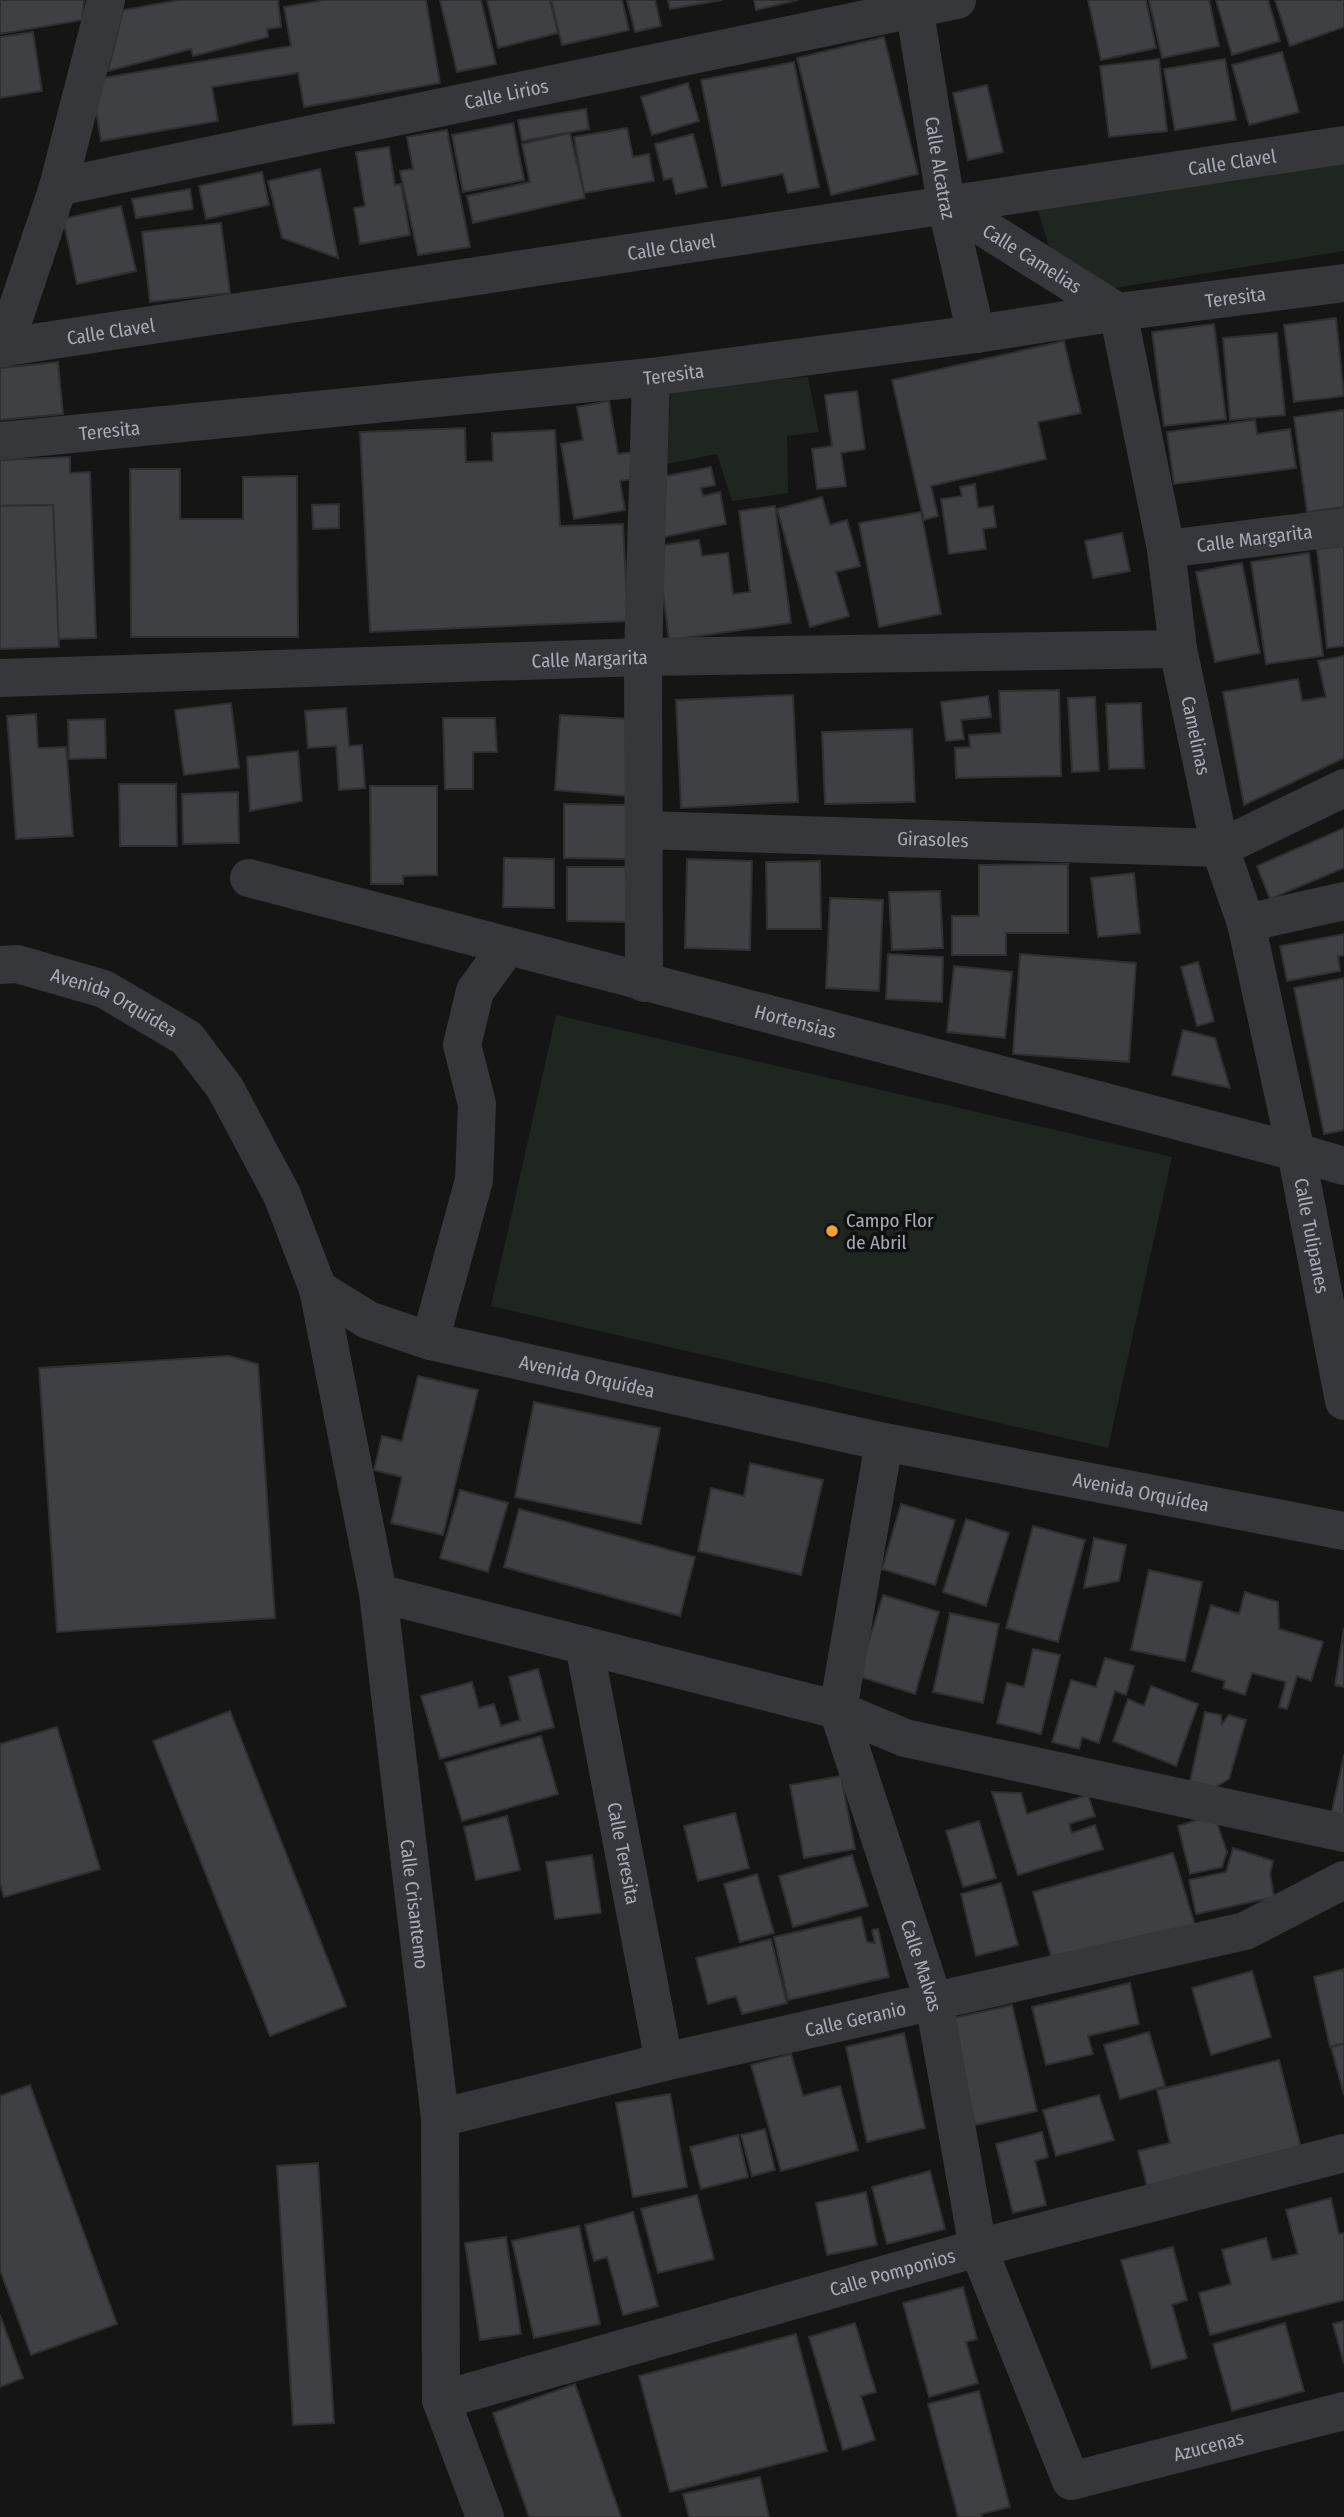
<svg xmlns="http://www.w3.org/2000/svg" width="1344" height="2517" font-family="'Fira Sans Condensed',sans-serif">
  <rect width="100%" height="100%" fill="#151516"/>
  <g fill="#1f261f">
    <path d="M1344,160V251L1065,296L1037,209Z"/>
    <path d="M808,377L819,432L787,436L788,493L732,501L717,454L667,464L671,388Z"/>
    <path d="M556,1015L1172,1157L1108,1448L491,1306Z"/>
  </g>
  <g fill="#3f4043" stroke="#2f2f32" stroke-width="2">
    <path d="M0,0H84L82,20L0,34Z"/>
    <path d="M179,0H278L281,27L267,29L268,37L193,56L191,49L108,71L123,10Z"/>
    <path d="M325,0H426L440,83L304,107L298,73L212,87L218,121L101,141L91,80L291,46L284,7Z"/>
    <path d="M440,0H481L496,64L457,72Z"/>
    <path d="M487,0H550L558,33L498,48Z"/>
    <path d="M551,0H622L629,30L562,45Z"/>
    <path d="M627,0H655L661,26L635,32Z"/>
    <path d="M668,0H722L670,9Z"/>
    <path d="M754,0H798L756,10Z"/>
    <path d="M1088,0H1146L1156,48L1101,60Z"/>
    <path d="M1149,0H1209L1219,46L1162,58Z"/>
    <path d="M1216,0H1268L1280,41L1232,55Z"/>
    <path d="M1275,0H1344V27L1290,46Z"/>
    <path d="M33,32L42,91L0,98V37Z"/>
    <path d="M884,37L918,174L831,195L797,58Z"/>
    <path d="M1282,52L1299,112L1249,125L1232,65Z"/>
    <path d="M1159,59L1167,131L1109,137L1100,66Z"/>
    <path d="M1225,59L1236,120L1175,130L1164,69Z"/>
    <path d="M794,62L819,187L788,193L783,174L722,186L701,80Z"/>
    <path d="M688,83L699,121L652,135L641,97Z"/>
    <path d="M987,85L1003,152L968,160L953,93Z"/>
    <path d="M586,109L589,129L522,141L518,120Z"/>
    <path d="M513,123L524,180L463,192L452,135Z"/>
    <path d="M627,128L633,157L649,154L654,181L584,193L574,137Z"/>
    <path d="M447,130L470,247L418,255L400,171L413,169L407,137Z"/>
    <path d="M570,133L585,198L473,223L467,196L530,182L522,144Z"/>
    <path d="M693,134L707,187L676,194L672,178L664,180L655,144Z"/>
    <path d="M389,147L395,185L401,184L410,235L360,244L354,208L365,206L356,152Z"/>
    <path d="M320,169L338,258L282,238L268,181Z"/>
    <path d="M262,172L269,205L206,219L199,186Z"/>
    <path d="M190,189L193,209L136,218L132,199Z"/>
    <path d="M121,206L136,271L77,284L63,219Z"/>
    <path d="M221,223L230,293L150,302L142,232Z"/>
    <path d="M1336,318L1344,396L1294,402L1284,325Z"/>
    <path d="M1214,324L1226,419L1164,426L1152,332Z"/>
    <path d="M1277,333L1285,415L1230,420L1223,338Z"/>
    <path d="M1064,341L1081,413L1038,422L1046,459L931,486L938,516L924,520L892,380Z"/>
    <path d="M58,362L63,414L0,420V368Z"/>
    <path d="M857,391L865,449L841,453L846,486L817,489L812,449L832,446L825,395Z"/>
    <path d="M609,401L618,454L633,452L638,478L620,481L625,510L574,519L561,444L583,440L577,407Z"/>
    <path d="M1344,410V507L1307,512L1294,417Z"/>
    <path d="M1255,420L1257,434L1290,429L1296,468L1174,484L1167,432Z"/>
    <path d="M465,428L466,462L493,461L492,433L555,430L560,526L623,524L628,621L370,632L360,432Z"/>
    <path d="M70,457V473L90,472L96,638L58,639L53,505L0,506V460Z"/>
    <path d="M711,467L715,485L701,488L703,496L720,492L726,524L664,537L652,479Z"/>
    <path d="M130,469H180V519H243V477L297,476L298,637H131Z"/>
    <path d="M975,484L978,508L993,506L996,527L983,529L986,549L949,554L941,499L962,496L960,487Z"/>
    <path d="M822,497L830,525L847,520L860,566L836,572L849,616L810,627L777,509Z"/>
    <path d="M339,504V528L313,529L312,505Z"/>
    <path d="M53,505L59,647L0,649V506Z"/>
    <path d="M775,506L791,623L669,640L657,546L699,540L702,556L728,553L733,594L750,592L739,511Z"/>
    <path d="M921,512L941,614L879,627L859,523Z"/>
    <path d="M1122,533L1130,571L1093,578L1085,541Z"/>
    <path d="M1344,546V646L1327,648L1317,549Z"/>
    <path d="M1309,553L1323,656L1266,664L1251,562Z"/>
    <path d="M1242,563L1260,653L1215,662L1196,572Z"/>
    <path d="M1344,656V758L1244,805L1223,692L1298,679L1302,701L1326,697L1318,661Z"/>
    <path d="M1059,690L1061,776L956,778L955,748L970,747L969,735L1001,733L999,691Z"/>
    <path d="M793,695L798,802L681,808L676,700Z"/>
    <path d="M988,696L991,717L961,720L964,739L946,741L941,702Z"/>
    <path d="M1095,697L1099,771L1072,772L1068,698Z"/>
    <path d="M231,703L239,768L184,775L175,710Z"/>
    <path d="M1141,703L1144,768L1109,769L1106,704Z"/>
    <path d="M346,708L349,746L362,745L365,788L339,790L336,746L308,748L305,711Z"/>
    <path d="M36,714L38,748L66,747L73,836L16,839L7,716Z"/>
    <path d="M560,715L631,719L626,796L555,790Z"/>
    <path d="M443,718H495L497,752H473V789H445Z"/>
    <path d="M105,719L106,758L69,759L68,720Z"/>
    <path d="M912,729L915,802L825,804L822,732Z"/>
    <path d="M298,751L302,801L250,811L247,757Z"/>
    <path d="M119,784H176L177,846H120Z"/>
    <path d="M370,786H437V875L403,876V884H371Z"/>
    <path d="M238,792L239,843L183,844L182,794Z"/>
    <path d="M564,804L627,805L626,859L564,858Z"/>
    <path d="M1344,828V868L1270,899L1257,866Z"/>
    <path d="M504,858L554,859V908L503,907Z"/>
    <path d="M687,859L752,861L750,950L685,948Z"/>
    <path d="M820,861L821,929H767L766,862Z"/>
    <path d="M1068,864V933H1006V955H952V916H979V865Z"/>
    <path d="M567,867H628V922L567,921Z"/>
    <path d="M1134,873L1140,933L1098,937L1091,878Z"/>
    <path d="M940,891L943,948L892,950L889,892Z"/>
    <path d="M830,898L883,900L879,991L826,988Z"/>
    <path d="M1344,934V955L1338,956L1340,971L1287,981L1280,946Z"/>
    <path d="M888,954L943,957L942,1002L886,999Z"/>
    <path d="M1020,954L1136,963L1129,1062L1013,1054Z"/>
    <path d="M1198,962L1214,1021L1197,1026L1181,967Z"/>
    <path d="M954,966L1012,972L1005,1038L947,1032Z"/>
    <path d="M1344,978V1130L1324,1134L1294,988Z"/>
    <path d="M1183,1030L1215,1038L1230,1088L1172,1075Z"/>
    <path d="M229,1356L258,1364L275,1618L57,1632L39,1368Z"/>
    <path d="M418,1376L478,1390L443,1535L391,1523L402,1477L374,1470L382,1436L402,1441Z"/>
    <path d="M534,1402L660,1428L641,1524L515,1497Z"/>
    <path d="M750,1463L823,1480L801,1575L698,1551L711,1488L744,1496Z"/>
    <path d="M460,1490L508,1503L488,1572L440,1558Z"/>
    <path d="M901,1504L955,1520L935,1585L882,1569Z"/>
    <path d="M519,1509L695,1557L680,1616L504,1567Z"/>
    <path d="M966,1519L1009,1533L986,1606L943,1592Z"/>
    <path d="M1033,1526L1085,1540L1058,1642L1006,1628Z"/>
    <path d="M1094,1538L1126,1545L1119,1581L1084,1588Z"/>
    <path d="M1149,1570L1202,1582L1185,1661L1131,1650Z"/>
    <path d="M1245,1592L1278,1602L1279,1629L1323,1642L1311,1681L1297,1676L1287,1709L1279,1707L1286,1682L1252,1673L1245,1695L1223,1688L1225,1681L1192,1671L1211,1605L1239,1614Z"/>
    <path d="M883,1595L939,1612L915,1694L858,1676Z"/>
    <path d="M950,1613L999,1624L983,1703L933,1692Z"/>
    <path d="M1344,1628V1687L1335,1685Z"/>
    <path d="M1033,1649L1060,1655L1041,1734L997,1723L1007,1683L1024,1687Z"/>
    <path d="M1105,1658L1134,1666L1126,1695L1115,1691L1099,1743L1082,1737L1079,1749L1052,1742L1071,1680L1096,1687Z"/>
    <path d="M538,1669L554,1727L440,1759L421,1696L472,1682L479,1708L494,1704L501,1726L520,1720L509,1677Z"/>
    <path d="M1151,1686L1198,1704L1176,1766L1113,1741L1128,1699L1144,1706Z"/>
    <path d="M230,1711L346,2006L270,2036L153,1741Z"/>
    <path d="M1205,1712L1221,1715L1222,1724L1229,1715L1246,1720L1229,1779L1215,1787L1190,1782Z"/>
    <path d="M57,1727L100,1869L4,1897L0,1883V1744Z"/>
    <path d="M541,1736L558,1794L462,1821L445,1763Z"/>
    <path d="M1344,1755V1818L1331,1815Z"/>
    <path d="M841,1776L855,1849L804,1858L790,1785Z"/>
    <path d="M992,1792L1021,1793L1027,1814L1088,1795L1095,1816L1069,1824L1072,1833L1095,1825L1103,1849L1018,1875Z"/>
    <path d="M735,1813L749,1868L698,1881L684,1826Z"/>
    <path d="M1214,1815L1227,1852L1222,1867L1190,1874L1178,1826Z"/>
    <path d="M507,1816L520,1870L476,1880L464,1827Z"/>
    <path d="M979,1821L996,1878L963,1887L946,1831Z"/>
    <path d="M1233,1848L1273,1861L1270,1874L1274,1897L1196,1914L1189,1880L1226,1872Z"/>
    <path d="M1173,1853L1195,1925L1054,1967L1033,1892Z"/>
    <path d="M592,1855L601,1913L555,1919L546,1862Z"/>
    <path d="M852,1855L868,1906L793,1927L779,1876Z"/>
    <path d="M757,1874L774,1933L740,1942L724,1884Z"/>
    <path d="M1001,1883L1018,1945L976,1956L961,1894Z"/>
    <path d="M861,1917L867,1942L875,1943L872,1930L878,1929L889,1977L788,2000L774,1937Z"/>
    <path d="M771,1939L787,2003L742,2014L736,1996L708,2004L696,1958Z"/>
    <path d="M1344,1969V2043L1330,2047L1314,1977Z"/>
    <path d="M1252,1971L1271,2037L1211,2055L1192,1988Z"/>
    <path d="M1130,1983L1139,2024L1088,2036L1093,2054L1046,2065L1032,2007Z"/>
    <path d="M1012,2005L1037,2111L975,2125L950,2019Z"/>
    <path d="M1149,2032L1165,2086L1120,2099L1104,2045Z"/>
    <path d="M904,2033L925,2128L867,2142L846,2047Z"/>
    <path d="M1344,2044V2095L1331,2047Z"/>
    <path d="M791,2054L803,2096L840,2086L858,2150L781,2171L751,2065Z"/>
    <path d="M1279,2060L1302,2152L1148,2190L1138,2151L1170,2143L1157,2090Z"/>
    <path d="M30,2085L117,2324L31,2355L0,2270V2096Z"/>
    <path d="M670,2094L687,2187L633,2197L616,2103Z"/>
    <path d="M1099,2095L1114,2140L1056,2156L1043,2110Z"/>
    <path d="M765,2129L775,2170L752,2176L741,2135Z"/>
    <path d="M1042,2132L1048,2157L1035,2161L1046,2205L1013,2213L996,2144Z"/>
    <path d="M738,2135L748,2177L701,2189L690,2147Z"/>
    <path d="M318,2163L334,2423L293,2425L277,2166Z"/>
    <path d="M930,2171L945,2229L887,2244L872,2187Z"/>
    <path d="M866,2192L877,2245L827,2255L816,2203Z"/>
    <path d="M697,2195L714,2259L658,2273L641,2209Z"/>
    <path d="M1331,2198L1339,2234L1344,2233V2300L1210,2335L1199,2293L1231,2284L1222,2250L1266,2238L1272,2260L1298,2254L1286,2210Z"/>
    <path d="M633,2212L658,2306L623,2315L607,2257L594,2261L585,2225Z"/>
    <path d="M579,2226L600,2324L534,2338L512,2241Z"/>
    <path d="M506,2237L521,2334L480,2340L465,2243Z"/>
    <path d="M1173,2247L1187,2300L1172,2305L1187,2358L1152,2368L1121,2260Z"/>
    <path d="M963,2287L977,2339L966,2342L978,2383L929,2397L903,2303Z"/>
    <path d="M0,2315L23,2378L0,2387Z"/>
    <path d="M1344,2321V2364L1333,2324Z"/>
    <path d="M855,2323L876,2392L861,2396L875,2440L843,2450L809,2337Z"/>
    <path d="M1285,2323L1304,2391L1232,2411L1213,2344Z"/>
    <path d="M796,2334L827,2451L670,2492L639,2376Z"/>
    <path d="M575,2384L621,2517H529L493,2413Z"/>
    <path d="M979,2391L1010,2507L981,2514L982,2517H958L928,2404Z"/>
    <path d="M760,2477L769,2517H689L683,2494Z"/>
  </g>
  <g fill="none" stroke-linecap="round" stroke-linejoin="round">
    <g stroke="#36373b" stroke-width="38">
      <path id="s1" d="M913,0L946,204L976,334"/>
      <path id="s2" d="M58,187L957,0"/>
      <path id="s3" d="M946,204L1118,312L1166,549L1178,649L1220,848L1246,923L1296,1152L1344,1401"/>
      <path id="s4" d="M0,348L1344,145"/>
      <path d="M4,348L58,187L106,0"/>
      <path id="s5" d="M0,441L651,377L976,334L1118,312L1344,283"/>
      <path id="s6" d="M1166,549L1344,527"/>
      <path id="s7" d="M0,678L643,657L1178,649"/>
      <path id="s8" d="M644,830L1220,848L1344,788"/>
      <path id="s9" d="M249,878L1296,1152L1344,1166"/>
      <path d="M1246,923L1344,901"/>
      <path id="s10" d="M0,965L17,964L104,989L187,1038L225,1088L282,1195L318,1289L368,1320L430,1341L884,1442L1344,1531"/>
      <path d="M644,983L643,657L651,377"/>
      <path id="s11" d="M318,1289L378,1593L440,2118L441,2400L485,2517"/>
      <path d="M430,1341L474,1180L477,1104L462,1045L475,991L507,947"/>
      <path id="s12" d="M884,1442L838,1710L934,2002L978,2248L1071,2481L1344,2411"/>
      <path d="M378,1593L838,1710L905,1738L1344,1833"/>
      <path id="s13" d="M584,1645L664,2062"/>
      <path id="s14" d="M440,2118L664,2062L1245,1931L1344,1880"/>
      <path id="s15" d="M441,2400L978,2248L1344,2153"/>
    </g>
  </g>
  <circle fill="#f1a332" stroke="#101011" stroke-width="2.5" cx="832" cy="1231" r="7"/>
  <g text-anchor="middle" stroke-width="7" stroke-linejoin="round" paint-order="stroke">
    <g font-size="19" fill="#a6acb7" stroke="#101011">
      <text dy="7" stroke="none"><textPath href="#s2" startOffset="458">Calle Lirios</textPath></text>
      <text dy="7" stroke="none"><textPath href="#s4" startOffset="1246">Calle Clavel</textPath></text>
      <text dy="7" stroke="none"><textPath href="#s1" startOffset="170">Calle Alcatraz</textPath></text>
      <text dy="7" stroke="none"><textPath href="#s4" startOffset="679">Calle Clavel</textPath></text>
      <text dy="7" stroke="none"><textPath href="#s3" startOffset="102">Calle Camelias</textPath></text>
      <text dy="7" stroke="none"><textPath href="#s5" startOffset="1244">Teresita</textPath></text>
      <text dy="7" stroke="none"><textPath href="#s4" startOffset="112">Calle Clavel</textPath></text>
      <text dy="7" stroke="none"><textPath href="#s5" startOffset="677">Teresita</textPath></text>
      <text dy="7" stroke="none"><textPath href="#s5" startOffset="110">Teresita</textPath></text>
      <text dy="7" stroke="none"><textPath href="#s6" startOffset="89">Calle Margarita</textPath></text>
      <text dy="7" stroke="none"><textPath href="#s7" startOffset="590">Calle Margarita</textPath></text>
      <text dy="7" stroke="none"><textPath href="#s3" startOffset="634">Camelinas</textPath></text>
      <text dy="7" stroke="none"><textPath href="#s8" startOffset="289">Girasoles</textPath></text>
      <text dy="7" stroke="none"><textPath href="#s10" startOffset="122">Avenida Orquídea</textPath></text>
      <text dy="7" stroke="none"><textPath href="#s9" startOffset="565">Hortensias</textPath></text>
      <text dy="7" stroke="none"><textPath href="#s3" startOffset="1148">Calle Tulipanes</textPath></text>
      <text dy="7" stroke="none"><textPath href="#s10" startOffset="774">Avenida Orquídea</textPath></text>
      <text dy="7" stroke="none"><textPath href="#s10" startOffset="1340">Avenida Orquídea</textPath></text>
      <text dy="7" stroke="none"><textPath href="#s13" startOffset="212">Calle Teresita</textPath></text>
      <text dy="7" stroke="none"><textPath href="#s11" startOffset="623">Calle Crisantemo</textPath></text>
      <text dy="7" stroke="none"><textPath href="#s12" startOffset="541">Calle Malvas</textPath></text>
      <text dy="7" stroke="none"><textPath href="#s14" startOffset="427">Calle Geranio</textPath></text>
      <text dy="7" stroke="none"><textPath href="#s15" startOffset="469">Calle Pomponios</textPath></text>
      <text dy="7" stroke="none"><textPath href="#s12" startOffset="1222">Azucenas</textPath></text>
    </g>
    <g font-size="19" fill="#a6acb7" stroke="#101011" text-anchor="start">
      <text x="846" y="1227">Campo Flor<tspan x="846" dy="22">de Abril</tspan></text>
    </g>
  </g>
</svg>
